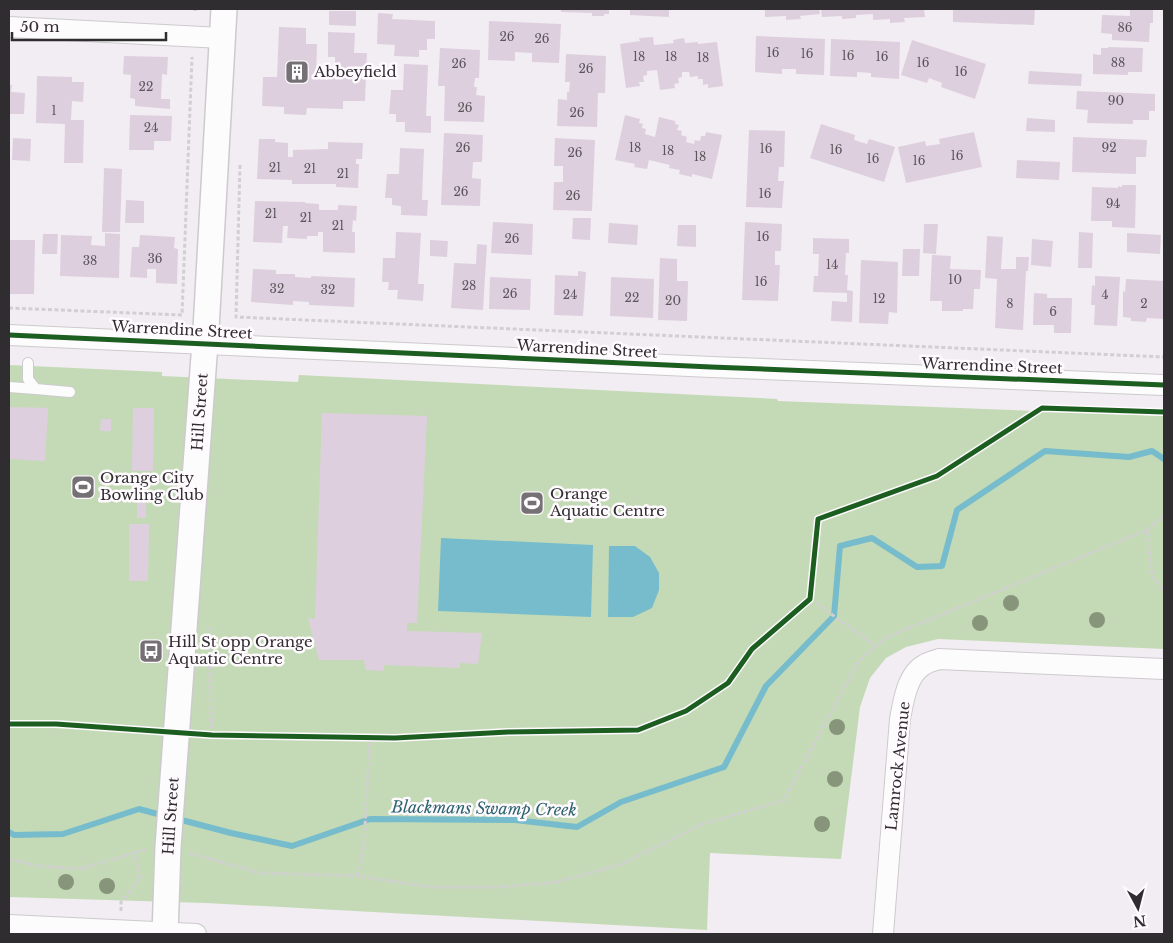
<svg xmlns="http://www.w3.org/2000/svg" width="1173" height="943" font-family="'Libre Baskerville',serif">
  <rect width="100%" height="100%" fill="#f2edf2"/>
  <path fill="#c4dab6" d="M9,365L162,372V376L298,382L299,375L777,399L778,401L1164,416V649L938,639L906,647L886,658L870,678L860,707L841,859L710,853L707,930L206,903L9,897Z"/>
  <g fill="#76bccc">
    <path d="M441,538L593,545L591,617L438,611Z"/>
    <path d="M609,546H635L650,557L659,573V590L652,608L633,617H608Z"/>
  </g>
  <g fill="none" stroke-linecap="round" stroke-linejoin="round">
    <g stroke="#76bccc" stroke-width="6">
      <path d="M174,818L231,833L292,846L370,819L515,820L577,827L621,802L724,767L766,686L834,616L840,546L872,538L917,567L942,566L957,510L1045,451L1129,457L1152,451L1164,459"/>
      <path d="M9,832L14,835L63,834L139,809L165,816"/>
    </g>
  </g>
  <g fill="#decfdf">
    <path d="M561,9H609V14H604V16H592V13L561,12Z"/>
    <path d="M630,9H669V17L630,15Z"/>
    <path d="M765,9H819L820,14L800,16L801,19L786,20V16L765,17Z"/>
    <path d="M821,9H924L925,17L904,18L905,22L890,23V19L873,20V14L856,15V18L842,19V16L822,17Z"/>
    <path d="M953,9H1035L1034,25L953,22Z"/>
    <path d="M1130,9H1153V23H1150L1149,42L1112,40V34L1101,33L1102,15L1130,16Z"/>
    <path d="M329,11H356V26L329,25Z"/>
    <path d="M378,13L393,14L392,19L435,21V39H427V50H419V57L394,56L395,45L377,44Z"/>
    <path d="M489,21L561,24L559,63L532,62V53L515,52V61L488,60Z"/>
    <path d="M279,27L306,28V44H317L316,79H323L335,68V57H328V32L355,33L354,53H367L365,101H343V109L307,108L306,115L284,114V107L262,106L263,77H277Z"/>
    <path d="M756,36L825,39L824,75L796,74V69H782V74L755,72Z"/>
    <path d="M653,37L654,45L674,43L673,40L684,38L685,43L698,42V44L717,42L723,86L708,88V84L703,85V79H698V76L690,77L689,72H682V77L678,78L679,83L674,84L675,88L660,90L657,70L647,71V75L643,76L644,82H639L640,86L626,88L620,44L640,41L639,38Z"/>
    <path d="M831,39L900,42L899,79L871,77V73L857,72V77L830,76Z"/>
    <path d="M912,40L986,64L975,99L941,87L942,83L929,78L927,83L901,75Z"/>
    <path d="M1108,47L1143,48L1142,72H1128V75L1093,74V54L1101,55V48H1108Z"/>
    <path d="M440,48L480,50L479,78H475L474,87H477L476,95L485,96L484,122L444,121L445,86H438Z"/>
    <path d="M566,54L606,56L605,93H598L597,127L557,126L558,99L567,100V92H569L570,82H565Z"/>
    <path d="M124,56L168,57L167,75L162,74L161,99H170V109L135,106V99L130,98L131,75L123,74Z"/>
    <path d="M404,64L428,65L426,116H431V133L405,132V122H396V114H389L391,90H403Z"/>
    <path d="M1029,71L1082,74L1081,86L1028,84Z"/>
    <path d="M37,76L72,77V82H84L83,102L72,101L71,120H84L83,163H64L65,124L36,123Z"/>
    <path d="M9,85H12L11,92L25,93L24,114H9Z"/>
    <path d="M1077,91L1155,94V111H1149V120H1133V124L1087,123L1088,110L1076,109Z"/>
    <path d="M130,115L172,116L171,141H154V150H129Z"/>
    <path d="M625,115L640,119L639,123L643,124L642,128L646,129L645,134L655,137L659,117L675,121V124L679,125L677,130L682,131L681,135L687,137L686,142L694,144L695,140L700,141L701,136H705L706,132L722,135L712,179L692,174V177L679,174L680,170L669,168L670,165L649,160L647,169L634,167L635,164L615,160Z"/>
    <path d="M1027,118L1055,120V132L1026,131Z"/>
    <path d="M821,124L855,135L854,140L867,144L869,139L895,147L884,182L810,158Z"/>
    <path d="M749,130L785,131L784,167H779L778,181H784L782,208L746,207Z"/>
    <path d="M974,132L982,167L906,183L898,147L925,141L926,146L940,144L939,139Z"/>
    <path d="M444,133L483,135L482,162H473L472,178L481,179L480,206L441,205Z"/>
    <path d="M1073,137L1147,140L1146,157H1136V174L1072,172Z"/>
    <path d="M13,138L31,139L30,161L12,160Z"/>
    <path d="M555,138L595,140L592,211L553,210L554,182H563V166H554Z"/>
    <path d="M259,139H275V142L288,143V157H293V150L328,149V142L363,143L362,159H356V164H359L358,188L336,187V184H292V180L257,179Z"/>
    <path d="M400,148L424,149L422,200H428L427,216L401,215V206L392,205V198H385L387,174H399Z"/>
    <path d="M1017,160L1060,162L1059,180L1016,178Z"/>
    <path d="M104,168L122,169L120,232H102Z"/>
    <path d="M1122,185H1136L1135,228L1112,227V221H1091L1092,187L1118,188V186L1122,187Z"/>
    <path d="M126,200L144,201V223H125Z"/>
    <path d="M255,201L305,202V203L319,204V210H338V205L357,206L356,221L353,220L352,232H355V253L323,252V232H318V236H307V239L287,238L288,226H283L282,243L253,242Z"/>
    <path d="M573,218H591L590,240L572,239Z"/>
    <path d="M493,222L533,224L532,255L491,253Z"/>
    <path d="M745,222L782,224L781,251H775V265H780L778,301L742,300Z"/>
    <path d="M609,223L638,225L637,245L608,243Z"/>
    <path d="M924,224H938L936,254L923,253Z"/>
    <path d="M678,225H696V247L677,246Z"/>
    <path d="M396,232L421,233L418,284H424L423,301L397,299L398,290H388L389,282H382L383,258H395Z"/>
    <path d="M1079,232L1093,233L1092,268H1078Z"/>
    <path d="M105,233L120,234L119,278L60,276L61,235L92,236L91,245L105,246Z"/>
    <path d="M1127,233L1161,235L1160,254L1127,252Z"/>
    <path d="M43,234H58L57,254H42Z"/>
    <path d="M140,235L175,237L174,248L178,249L177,284L156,283V269H147V278L130,277L132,247H139Z"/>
    <path d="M987,236L1003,237L1001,269H1016V257H1029L1028,271H1026L1023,330L995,328L997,279L985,278Z"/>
    <path d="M813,238L849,239V253H846L845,275H848L847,290L853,291L852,322L831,321L832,301L847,302V293L813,292L814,276H818L819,254H813Z"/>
    <path d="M1032,239L1053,241L1051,267L1031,265Z"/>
    <path d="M9,240H35L34,294H9Z"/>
    <path d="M430,240L448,241L447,257L430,256Z"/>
    <path d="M477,244L487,245L483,310L451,308L454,263L476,264Z"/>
    <path d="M903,249H920L919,276H902Z"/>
    <path d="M932,255L951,256L950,269L981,270L980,289H974L973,309H963V311H942V301H930Z"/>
    <path d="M660,258L677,259V281H688L687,321L658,320Z"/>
    <path d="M861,260L898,262L897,313L889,312L888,324L859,323Z"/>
    <path d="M253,269L276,270V274H295V277L311,278V276L355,278L354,307L309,305V302L293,301V305L251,302Z"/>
    <path d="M578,271L586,272L583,316L554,315L555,275L578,276Z"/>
    <path d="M1095,276L1120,277L1117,326L1094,325L1095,305H1091L1092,285L1095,286Z"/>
    <path d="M490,277L531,279L530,310L489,309Z"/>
    <path d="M611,277L654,279L653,318L610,316Z"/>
    <path d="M1126,279L1164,281V319L1147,318L1146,322L1131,321V318L1123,317V291L1125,292Z"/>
    <path d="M1034,293L1047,294V298H1072L1071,333H1054V325H1033Z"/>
    <path d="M9,407L48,408L45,461L9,459Z"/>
    <path d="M133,408H154L153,471H132Z"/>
    <path d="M322,413L427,416L417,623H407V631L482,633L478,664L460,663V668L384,665V671L366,670L364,660H319L308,618L315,619Z"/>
    <path d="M101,419H111V431H100Z"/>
    <rect x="137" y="500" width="9" height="18"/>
    <path d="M129,524H149L148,581H129Z"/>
  </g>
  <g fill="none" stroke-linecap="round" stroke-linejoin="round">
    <g stroke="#cdcacd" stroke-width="12">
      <g id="service">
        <path d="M28,363V379L36,389L70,392"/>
        <path d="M9,387L36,389"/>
      </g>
    </g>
    <g stroke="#cdcacd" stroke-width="22">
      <g id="minor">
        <path d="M9,27L222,38"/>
        <path d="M9,335L711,367L1164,385"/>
        <path d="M9,925L196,934"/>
        <path d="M883,934L900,719C903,703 907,674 924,665C928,662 934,661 939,659L1164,669"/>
      </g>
    </g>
    <g stroke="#cdcacd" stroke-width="28">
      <path id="tertiary" d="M165,934L168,847L206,329L224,9"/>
    </g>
    <g stroke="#d1cfd1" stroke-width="3" stroke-dasharray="4 2.5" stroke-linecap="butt">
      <path d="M195,11V9"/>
      <path d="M240,165L236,317L1164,357"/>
      <path d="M9,308L182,315L192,57"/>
      <path d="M1147,530L1164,515"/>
      <path d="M810,599L876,646"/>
      <path d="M208,627L212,735L395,738L508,732L638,730L686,711L728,683L752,649L810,599L818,519L937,476L1042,408L1164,412"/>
      <path d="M189,853L259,873L357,876L431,887H499L557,882L622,864L700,825L784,800L858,662L885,638L1147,530L1152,576L1164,591"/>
      <path d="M9,859L39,866L80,869L147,849"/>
      <path d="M357,876L364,845L370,737"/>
      <path d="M121,911V902L140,879L134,853"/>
    </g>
    <use href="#service" stroke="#fdfcfd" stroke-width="10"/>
    <use href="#minor" stroke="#fdfcfd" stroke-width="20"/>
    <use href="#tertiary" stroke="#fdfcfd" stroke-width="25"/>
    <g stroke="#fefafe" stroke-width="8">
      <g id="cycleway">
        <path d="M9,335L711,367L1164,385"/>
        <path d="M9,724H56L212,735L395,738L508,732L638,730L686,711L728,683L752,649L810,599L818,519L937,476L1042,408L1164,412"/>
      </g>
    </g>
    <use href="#cycleway" stroke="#1b5e20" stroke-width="5"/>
  </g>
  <g fill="#87967a">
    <circle cx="1011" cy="603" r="8"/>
    <circle cx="1097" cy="620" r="8"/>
    <circle cx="980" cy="623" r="8"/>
    <circle cx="837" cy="727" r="8"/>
    <circle cx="835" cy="779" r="8"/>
    <circle cx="822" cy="824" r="8"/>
    <circle cx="66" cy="882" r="8"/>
    <circle cx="107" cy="886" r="8"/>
  </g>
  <defs>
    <g id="building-square" transform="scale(1.25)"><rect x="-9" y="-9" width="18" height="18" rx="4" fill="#747074" stroke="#fefafe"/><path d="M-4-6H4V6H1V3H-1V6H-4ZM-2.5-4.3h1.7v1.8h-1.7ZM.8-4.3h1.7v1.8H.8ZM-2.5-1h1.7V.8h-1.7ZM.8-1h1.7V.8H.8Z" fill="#fff"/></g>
    <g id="stadium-square" transform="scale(1.25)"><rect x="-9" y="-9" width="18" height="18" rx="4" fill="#747074" stroke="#fefafe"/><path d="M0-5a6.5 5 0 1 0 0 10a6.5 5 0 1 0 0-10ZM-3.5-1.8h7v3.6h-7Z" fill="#fff"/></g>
    <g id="bus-square" transform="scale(1.25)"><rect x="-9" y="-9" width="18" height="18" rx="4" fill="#747074" stroke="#fefafe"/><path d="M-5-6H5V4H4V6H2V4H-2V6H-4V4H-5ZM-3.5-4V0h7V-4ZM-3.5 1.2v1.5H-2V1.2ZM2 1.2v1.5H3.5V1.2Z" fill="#fff"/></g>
  </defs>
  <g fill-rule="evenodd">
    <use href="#building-square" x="297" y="72"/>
    <use href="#stadium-square" x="83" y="487"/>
    <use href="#stadium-square" x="532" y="503"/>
    <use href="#bus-square" x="151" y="651"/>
  </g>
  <g text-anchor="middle" stroke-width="5" stroke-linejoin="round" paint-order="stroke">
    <g font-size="12" fill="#5c565c">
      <text x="1125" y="32">86</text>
      <text x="507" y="41">26</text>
      <text x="542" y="43">26</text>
      <text x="773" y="57">16</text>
      <text x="807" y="58">16</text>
      <text x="848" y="60">16</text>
      <text x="639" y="61">18</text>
      <text x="671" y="61">18</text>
      <text x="882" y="61">16</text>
      <text x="703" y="62">18</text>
      <text x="923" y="67">16</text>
      <text x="1118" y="67">88</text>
      <text x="459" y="68">26</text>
      <text x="586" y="73">26</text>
      <text x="961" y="76">16</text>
      <text x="146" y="91">22</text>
      <text x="1116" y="105">90</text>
      <text x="465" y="112">26</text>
      <text x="54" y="115">1</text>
      <text x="577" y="117">26</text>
      <text x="151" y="132">24</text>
      <text x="463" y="152">26</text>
      <text x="635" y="152">18</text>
      <text x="1109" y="152">92</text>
      <text x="766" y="153">16</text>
      <text x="836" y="154">16</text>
      <text x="668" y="155">18</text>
      <text x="575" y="157">26</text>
      <text x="957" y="160">16</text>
      <text x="700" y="161">18</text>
      <text x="873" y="163">16</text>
      <text x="919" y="165">16</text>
      <text x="275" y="172">21</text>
      <text x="310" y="173">21</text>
      <text x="343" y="178">21</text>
      <text x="461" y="196">26</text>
      <text x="765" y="198">16</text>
      <text x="573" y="200">26</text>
      <text x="1113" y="208">94</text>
      <text x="271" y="218">21</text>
      <text x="306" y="222">21</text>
      <text x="338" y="230">21</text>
      <text x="763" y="241">16</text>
      <text x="512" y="243">26</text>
      <text x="155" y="263">36</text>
      <text x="90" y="265">38</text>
      <text x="832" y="269">14</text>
      <text x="955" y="284">10</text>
      <text x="761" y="286">16</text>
      <text x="469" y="290">28</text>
      <text x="277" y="293">32</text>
      <text x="328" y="294">32</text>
      <text x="510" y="298">26</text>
      <text x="570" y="299">24</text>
      <text x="1105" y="299">4</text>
      <text x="632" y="302">22</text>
      <text x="879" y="303">12</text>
      <text x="673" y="305">20</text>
      <text x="1010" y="308">8</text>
      <text x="1144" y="308">2</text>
      <text x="1053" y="316">6</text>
    </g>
    <g font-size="15" fill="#302d30" stroke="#fefafe" text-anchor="start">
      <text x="314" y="77">Abbeyfield</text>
      <text x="100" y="483">Orange City<tspan x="100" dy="17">Bowling Club</tspan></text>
      <text x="550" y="499">Orange<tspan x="550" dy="17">Aquatic Centre</tspan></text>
      <text x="168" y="647">Hill St opp Orange<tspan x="168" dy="17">Aquatic Centre</tspan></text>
    </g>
    <g font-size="15" fill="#302d30" stroke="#fefafe">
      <text transform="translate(182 330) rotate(3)" y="5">Warrendine Street</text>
      <text transform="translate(587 349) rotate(3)" y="5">Warrendine Street</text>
      <text transform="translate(992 366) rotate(2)" y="5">Warrendine Street</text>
      <text transform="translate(200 412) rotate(-86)" y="5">Hill Street</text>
      <text transform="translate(898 766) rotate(-84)" y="5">Lamrock Avenue</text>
      <text transform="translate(171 816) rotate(-86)" y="5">Hill Street</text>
    </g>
    <g font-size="16" font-style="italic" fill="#2a616d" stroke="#fefafe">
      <text transform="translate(484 808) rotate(1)" y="6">Blackmans Swamp Creek</text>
    </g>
  </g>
  <rect width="1173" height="943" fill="none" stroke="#302d30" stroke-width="20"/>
  <g transform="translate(1138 908) rotate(173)" stroke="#fefafe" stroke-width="4" paint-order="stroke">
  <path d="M0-4L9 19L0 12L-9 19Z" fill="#302d30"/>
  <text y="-8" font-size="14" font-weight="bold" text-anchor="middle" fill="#302d30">N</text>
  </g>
  <path d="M12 32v8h154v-8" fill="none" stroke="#302d30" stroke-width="2.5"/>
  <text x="20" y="32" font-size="15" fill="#302d30" stroke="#fefafe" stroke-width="4" paint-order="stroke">50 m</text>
</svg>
